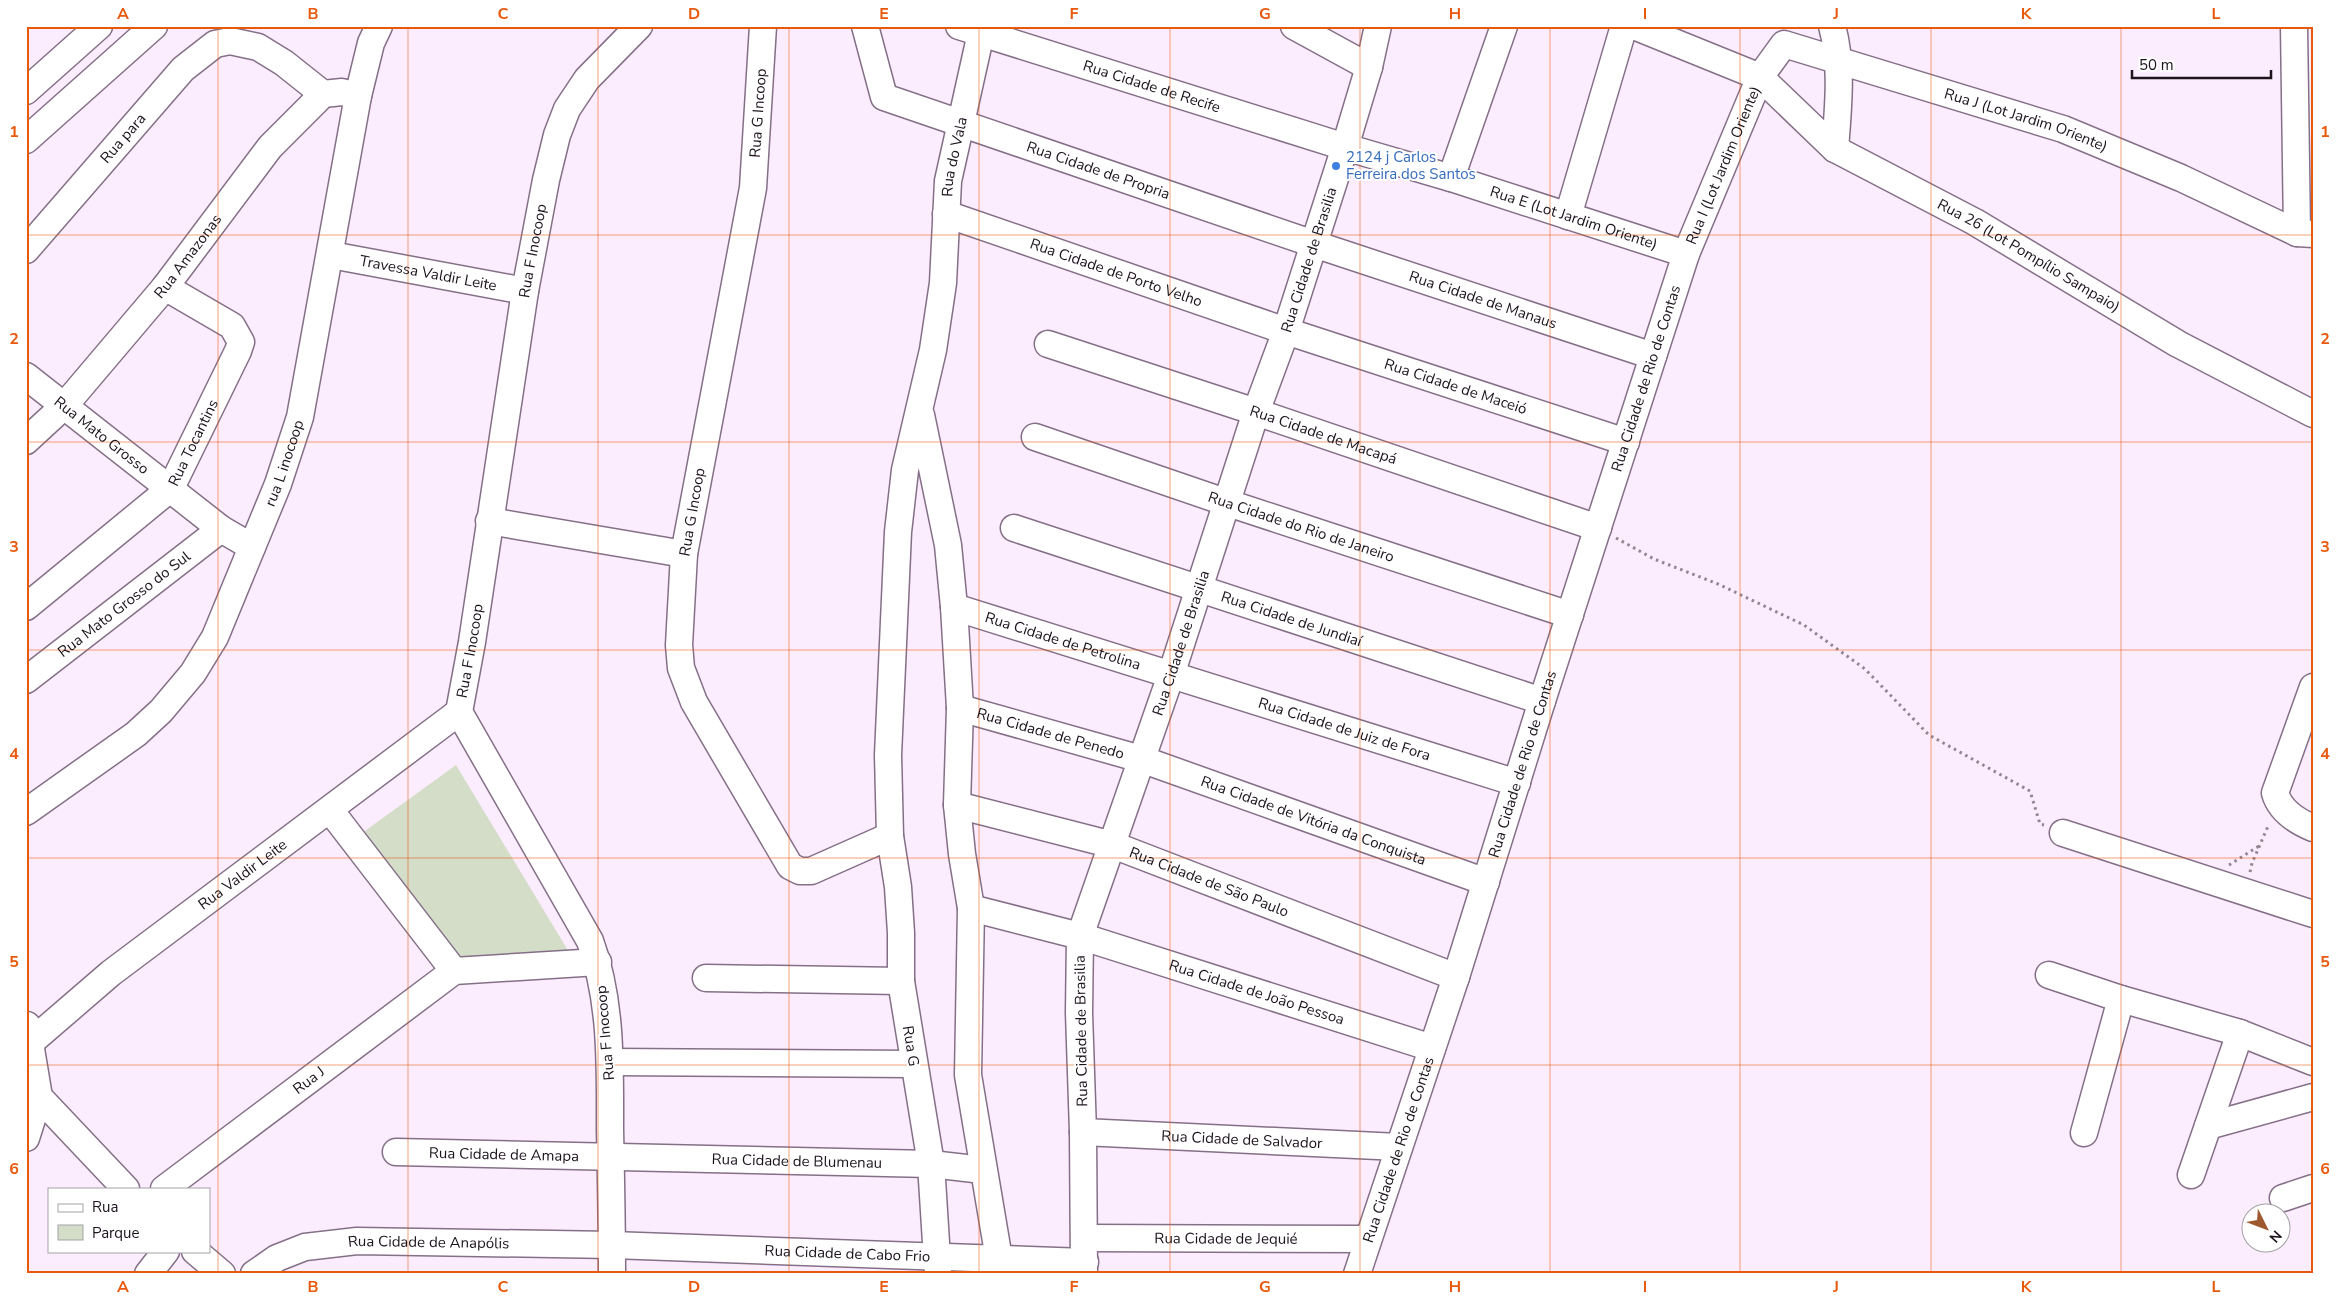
<svg xmlns="http://www.w3.org/2000/svg" width="2339" height="1300" font-family="'Nunito Sans',sans-serif">
  <rect width="100%" height="100%" fill="#fcedfe"/>
  <path fill="#d3ddc8" d="M456,765L572,957L458,969L358,836Z"/>
  <g fill="none" stroke-linecap="round" stroke-linejoin="round">
    <g stroke="#856f88" stroke-width="29">
      <g id="minor">
        <path d="M763,26L753,188L684,554L679,645L681,668L694,702L790,866L800,871H811L890,836"/>
        <path id="s1" d="M865,26L884,97L1314,244L1653,356"/>
        <path id="s2" d="M959,26L1345,147L1451,178L1686,254"/>
        <path d="M1294,26L1369,67"/>
        <path id="s3" d="M1634,26L1760,77L1835,149L1975,222L2178,344L2313,414"/>
        <path d="M1832,26C1843,65 1838,109 1835,149"/>
        <path d="M2294,26L2297,233"/>
        <path d="M26,91L99,26"/>
        <path d="M26,140L154,26"/>
        <path d="M1451,178L1504,26"/>
        <path id="s4" d="M946,214L1286,331L1626,442"/>
        <path d="M1568,216L1624,26"/>
        <path id="s5" d="M26,250L183,69L215,44L230,41L258,47L284,63L323,94"/>
        <path id="s6" d="M331,255L525,291"/>
        <path id="s7" d="M1048,344L1256,412L1598,528"/>
        <path id="s8" d="M26,376L221,529L252,547"/>
        <path d="M921,415L948,545L954,607L960,708L957,805L962,854L971,908L968,1075L999,1259"/>
        <path id="s9" d="M1035,437L1228,503L1570,615"/>
        <path id="s10" d="M26,441L65,405L165,287L270,147L323,94L342,92L358,96"/>
        <path d="M489,521L684,554"/>
        <path id="s11" d="M1014,528L1542,701"/>
        <path id="s12" d="M26,607L171,488L238,351L241,342L232,326L165,287"/>
        <path id="s13" d="M954,607L1517,783"/>
        <path id="s14" d="M26,680L221,529"/>
        <path d="M2313,687L2275,793C2280,810 2296,821 2313,828"/>
        <path id="s15" d="M960,708L1141,759L1486,882"/>
        <path id="s16" d="M957,805L1113,845L1456,977"/>
        <path d="M330,810L454,971"/>
        <path id="s17" d="M26,812L136,734L161,711L193,673L215,637L278,484L300,417L358,96L371,43L379,26"/>
        <path d="M2063,833L2313,914"/>
        <path id="s18" d="M971,908L1080,936L1432,1048"/>
        <path d="M2049,975L2121,999L2240,1033L2313,1062"/>
        <path d="M706,978L901,981"/>
        <path d="M27,1025L39,1097L126,1189"/>
        <path id="s19" d="M31,1042L111,973L459,712"/>
        <path d="M610,1062L913,1064"/>
        <path d="M2208,1126L2313,1097"/>
        <path id="s20" d="M1083,1132L1399,1147"/>
        <path d="M2084,1133L2121,999"/>
        <path d="M26,1138L39,1097"/>
        <path id="s21" d="M396,1152L931,1164L983,1170"/>
        <path d="M2191,1175L2240,1033"/>
        <path id="s22" d="M164,1189L454,971L598,962"/>
        <path d="M2283,1198L2313,1188"/>
        <path id="s23" d="M1085,1238L1368,1239"/>
        <path d="M195,1251L222,1274"/>
        <path d="M148,1274L166,1251"/>
        <path id="s24" d="M254,1274L277,1258L305,1247L357,1241L612,1245L1085,1262"/>
        <path id="s25" d="M612,1274C612,1225 611,1177 610,1129C610,1066 612,1001 590,941L459,712L472,642L525,291L546,180L557,135L567,109L587,79L639,26"/>
        <path id="s26" d="M938,1274L931,1164L901,981V933L898,887L890,836L888,755L898,532L905,470L933,350L943,283L948,181L981,33L980,26"/>
        <path id="s27" d="M1084,1274L1083,1132L1079,1013L1080,936L1171,675L1256,412L1286,331L1345,147L1369,67L1378,26"/>
        <path id="s28" d="M1357,1274L1456,977L1542,701L1686,254L1760,77L1784,44L2063,129L2181,178L2297,233L2313,234"/>
      </g>
    </g>
    <g stroke="#918592" stroke-width="3" stroke-dasharray="2.5 4" stroke-linecap="butt">
      <path d="M1616,538L1654,559L1718,584L1804,625L1865,669L1929,735L2030,791L2040,824L2044,825"/>
      <path d="M2229,865L2259,846"/>
      <path d="M2250,872L2252,863L2269,824"/>
    </g>
    <use href="#minor" stroke="#fff" stroke-width="26"/>
  </g>
  <path fill="none" stroke="#e8590c" stroke-width="1" stroke-opacity="0.55" d="M218,26V1274M408,26V1274M598,26V1274M789,26V1274M979,26V1274M1170,26V1274M1360,26V1274M1550,26V1274M1740,26V1274M1931,26V1274M2121,26V1274M26,235H2313M26,442H2313M26,650H2313M26,858H2313M26,1065H2313"/>
  <circle fill="#3f7fe0" stroke="#fff" stroke-width="2" cx="1336" cy="166" r="5"/>
  <g text-anchor="middle" stroke-width="4" stroke-linejoin="round" paint-order="stroke">
    <g font-size="15" fill="#1c131d" stroke="#fff">
      <text dy="5" stroke="none"><textPath href="#s2" startOffset="202">Rua Cidade de Recife</textPath></text>
      <text transform="translate(758 113) rotate(-86)" y="5">Rua G Incoop</text>
      <text dy="5" stroke="none"><textPath href="#s28" startOffset="1558">Rua J (Lot Jardim Oriente)</textPath></text>
      <text dy="5" stroke="none"><textPath href="#s5" startOffset="148">Rua para</textPath></text>
      <text dy="5" stroke="none"><textPath href="#s26" startOffset="1126">Rua do Vala</textPath></text>
      <text dy="5" stroke="none"><textPath href="#s28" startOffset="1168">Rua I (Lot Jardim Oriente)</textPath></text>
      <text dy="5" stroke="none"><textPath href="#s1" startOffset="300">Rua Cidade de Propria</textPath></text>
      <text dy="5" stroke="none"><textPath href="#s2" startOffset="644">Rua E (Lot Jardim Oriente)</textPath></text>
      <text dy="5" stroke="none"><textPath href="#s25" startOffset="1066">Rua F Inocoop</textPath></text>
      <text dy="5" stroke="none"><textPath href="#s10" startOffset="246">Rua Amazonas</textPath></text>
      <text dy="5" stroke="none"><textPath href="#s3" startOffset="461">Rua 26 (Lot Pompílio Sampaio)</textPath></text>
      <text dy="5" stroke="none"><textPath href="#s27" startOffset="1052">Rua Cidade de Brasilia</textPath></text>
      <text dy="5" stroke="none"><textPath href="#s4" startOffset="180">Rua Cidade de Porto Velho</textPath></text>
      <text dy="5" stroke="none"><textPath href="#s6" startOffset="99">Travessa Valdir Leite</textPath></text>
      <text dy="5" stroke="none"><textPath href="#s1" startOffset="706">Rua Cidade de Manaus</textPath></text>
      <text dy="5" stroke="none"><textPath href="#s28" startOffset="941">Rua Cidade de Rio de Contas</textPath></text>
      <text dy="5" stroke="none"><textPath href="#s4" startOffset="538">Rua Cidade de Maceió</textPath></text>
      <text dy="5" stroke="none"><textPath href="#s8" startOffset="96">Rua Mato Grosso</textPath></text>
      <text dy="5" stroke="none"><textPath href="#s7" startOffset="290">Rua Cidade de Macapá</textPath></text>
      <text dy="5" stroke="none"><textPath href="#s12" startOffset="238">Rua Tocantins</textPath></text>
      <text dy="5" stroke="none"><textPath href="#s17" startOffset="448">rua L inocoop</textPath></text>
      <text transform="translate(692 512) rotate(-80)" y="5">Rua G Incoop</text>
      <text dy="5" stroke="none"><textPath href="#s9" startOffset="281">Rua Cidade do Rio de Janeiro</textPath></text>
      <text dy="5" stroke="none"><textPath href="#s14" startOffset="124">Rua Mato Grosso do Sul</textPath></text>
      <text dy="5" stroke="none"><textPath href="#s11" startOffset="292">Rua Cidade de Jundiaí</textPath></text>
      <text dy="5" stroke="none"><textPath href="#s13" startOffset="114">Rua Cidade de Petrolina</textPath></text>
      <text dy="5" stroke="none"><textPath href="#s27" startOffset="648">Rua Cidade de Brasilia</textPath></text>
      <text dy="5" stroke="none"><textPath href="#s25" startOffset="661">Rua F Inocoop</textPath></text>
      <text dy="5" stroke="none"><textPath href="#s13" startOffset="409">Rua Cidade de Juiz de Fora</textPath></text>
      <text dy="5" stroke="none"><textPath href="#s15" startOffset="94">Rua Cidade de Penedo</textPath></text>
      <text dy="5" stroke="none"><textPath href="#s28" startOffset="536">Rua Cidade de Rio de Contas</textPath></text>
      <text dy="5" stroke="none"><textPath href="#s15" startOffset="371">Rua Cidade de Vitória da Conquista</textPath></text>
      <text dy="5" stroke="none"><textPath href="#s19" startOffset="270">Rua Valdir Leite</textPath></text>
      <text dy="5" stroke="none"><textPath href="#s16" startOffset="264">Rua Cidade de São Paulo</textPath></text>
      <text dy="5" stroke="none"><textPath href="#s18" startOffset="298">Rua Cidade de João Pessoa</textPath></text>
      <text transform="translate(1081 1031) rotate(-91)" y="5">Rua Cidade de Brasilia</text>
      <text transform="translate(605 1033) rotate(-95)" y="5">Rua F Inocoop</text>
      <text transform="translate(911 1046) rotate(81)" y="5">Rua G</text>
      <text dy="5" stroke="none"><textPath href="#s22" startOffset="181">Rua J</textPath></text>
      <text dy="5" stroke="none"><textPath href="#s20" startOffset="159">Rua Cidade de Salvador</textPath></text>
      <text dy="5" stroke="none"><textPath href="#s28" startOffset="131">Rua Cidade de Rio de Contas</textPath></text>
      <text dy="5" stroke="none"><textPath href="#s21" startOffset="108">Rua Cidade de Amapa</textPath></text>
      <text dy="5" stroke="none"><textPath href="#s21" startOffset="401">Rua Cidade de Blumenau</textPath></text>
      <text dy="5" stroke="none"><textPath href="#s23" startOffset="141">Rua Cidade de Jequié</textPath></text>
      <text dy="5" stroke="none"><textPath href="#s24" startOffset="182">Rua Cidade de Anapólis</textPath></text>
      <text dy="5" stroke="none"><textPath href="#s24" startOffset="601">Rua Cidade de Cabo Frio</textPath></text>
    </g>
    <g font-size="15" fill="#366cbe" stroke="#fff" text-anchor="start">
      <text x="1346" y="162">2124 j Carlos<tspan x="1346" dy="17">Ferreira dos Santos</tspan></text>
    </g>
  </g>
  <rect width="2339" height="1300" fill="none" stroke="#ffffff" stroke-width="55"/>
  <rect x="48" y="1188" width="162" height="65" fill="#ffffff" stroke="#a4a1a5"/>
  <rect x="58" y="1204" width="25" height="8" fill="#ffffff" stroke="#a4a1a5"/>
  <text x="92" y="1212" font-size="15" fill="#1c131d">Rua</text>
  <rect x="58" y="1225" width="25" height="15" fill="#d3ddc8" stroke="#a4a1a5"/>
  <text x="92" y="1238" font-size="15" fill="#1c131d">Parque</text>
  <g transform="translate(2266 1228) rotate(132)"><circle r="24" fill="#ffffff" stroke="#a4a1a5"/>
  <path d="M0-4L9 19L0 12L-9 19Z" fill="#9f592f"/>
  <text y="-8" font-size="14" font-weight="bold" text-anchor="middle" fill="#1c131d">N</text>
  </g>
  <path d="M2132 70v8h139v-8" fill="none" stroke="#1c131d" stroke-width="2.5"/>
  <text x="2139" y="70" font-size="15" fill="#1c131d" stroke="#ffffff" stroke-width="4" paint-order="stroke">50 m</text>
  <rect x="28" y="28" width="2284" height="1244" fill="none" stroke="#e8590c" stroke-width="2"/>
  <g font-size="16" text-anchor="middle" font-weight="bold" fill="#e8590c">
    <text x="123" y="19">A</text>
    <text x="313" y="19">B</text>
    <text x="503" y="19">C</text>
    <text x="694" y="19">D</text>
    <text x="884" y="19">E</text>
    <text x="1074" y="19">F</text>
    <text x="1265" y="19">G</text>
    <text x="1455" y="19">H</text>
    <text x="1645" y="19">I</text>
    <text x="1836" y="19">J</text>
    <text x="2026" y="19">K</text>
    <text x="2216" y="19">L</text>
    <text x="14" y="137">1</text>
    <text x="2325" y="137">1</text>
    <text x="14" y="344">2</text>
    <text x="2325" y="344">2</text>
    <text x="14" y="552">3</text>
    <text x="2325" y="552">3</text>
    <text x="14" y="759">4</text>
    <text x="2325" y="759">4</text>
    <text x="14" y="967">5</text>
    <text x="2325" y="967">5</text>
    <text x="14" y="1174">6</text>
    <text x="2325" y="1174">6</text>
    <text x="123" y="1292">A</text>
    <text x="313" y="1292">B</text>
    <text x="503" y="1292">C</text>
    <text x="694" y="1292">D</text>
    <text x="884" y="1292">E</text>
    <text x="1074" y="1292">F</text>
    <text x="1265" y="1292">G</text>
    <text x="1455" y="1292">H</text>
    <text x="1645" y="1292">I</text>
    <text x="1836" y="1292">J</text>
    <text x="2026" y="1292">K</text>
    <text x="2216" y="1292">L</text>
  </g>
</svg>
